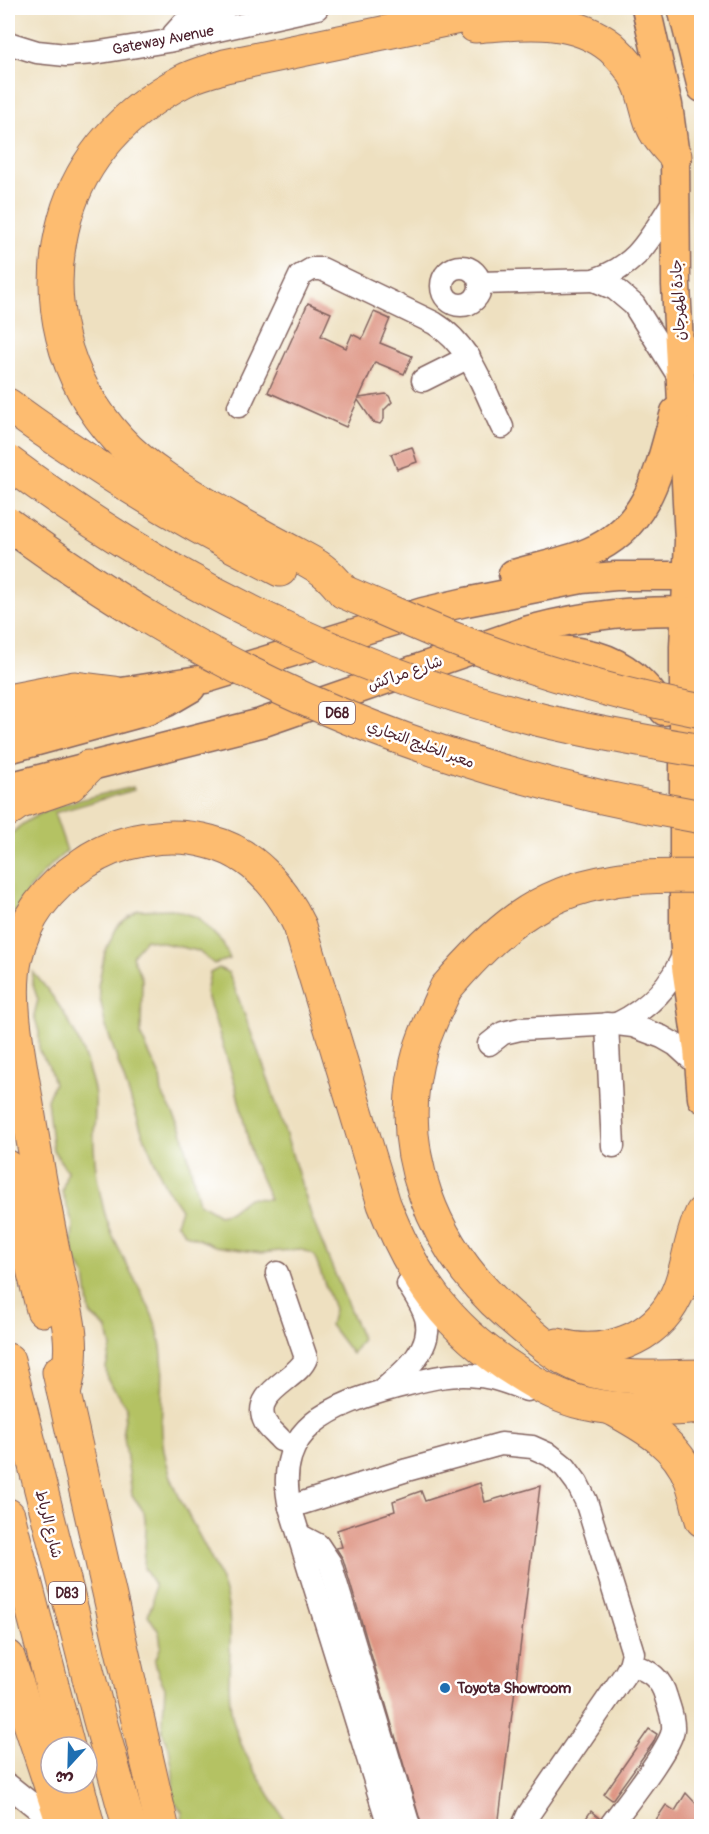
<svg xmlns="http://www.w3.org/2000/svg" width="709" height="1834" font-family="Pangolin,'Playpen Sans Arabic',sans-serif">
  <rect width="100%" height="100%" fill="#fff"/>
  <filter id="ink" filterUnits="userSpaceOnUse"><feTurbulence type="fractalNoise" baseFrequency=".0167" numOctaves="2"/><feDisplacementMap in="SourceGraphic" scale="12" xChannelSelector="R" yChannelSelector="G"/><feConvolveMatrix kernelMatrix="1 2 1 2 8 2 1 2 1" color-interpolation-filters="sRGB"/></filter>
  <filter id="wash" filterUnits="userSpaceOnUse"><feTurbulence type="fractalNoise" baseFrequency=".008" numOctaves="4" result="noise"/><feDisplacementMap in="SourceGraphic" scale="24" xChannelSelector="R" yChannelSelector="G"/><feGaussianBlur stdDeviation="1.35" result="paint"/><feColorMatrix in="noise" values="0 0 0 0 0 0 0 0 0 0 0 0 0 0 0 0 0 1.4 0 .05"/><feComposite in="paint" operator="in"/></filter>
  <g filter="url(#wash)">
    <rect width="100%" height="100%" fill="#eee0c0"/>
    <g fill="#b4c264" stroke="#7f7048" stroke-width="1.5">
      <path d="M133,787L134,790L54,813L67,851C40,873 21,896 8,928V838C32,806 95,797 133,787Z"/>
      <path d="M172,909L197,917L223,943L230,959L214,964L198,951L146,939L132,956L142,979L141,1036L160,1076L162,1093L182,1130L199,1203L219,1215L230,1212L248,1198L270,1199L253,1161L235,1084L206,992L210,973L219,968L229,973L269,1081L313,1221L362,1339L352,1354L330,1325L334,1309L314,1255L300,1249L261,1253L215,1246L186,1234L176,1223L181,1209L165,1186L142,1132L105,1024L98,986L105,952L118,925L138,910Z"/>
      <path d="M33,972C60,1003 80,1035 90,1075C92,1082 95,1090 95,1097C96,1114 93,1131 94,1148C95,1165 98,1185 102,1202C111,1249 145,1287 158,1332C169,1372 156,1415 165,1455C175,1504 208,1542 224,1589C237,1630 224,1674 232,1716C241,1758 269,1789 287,1826H183L182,1812L173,1799V1774L169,1748L162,1731L165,1688L158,1674L155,1661L161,1646L159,1632L148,1615L153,1601L154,1584L144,1568L146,1528L144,1512L132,1495L123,1429L127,1407L107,1379L106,1367L111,1348L107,1329L90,1314L85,1275L75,1259L72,1241L73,1224L62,1192L67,1171L53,1150L47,1100L54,1083L48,1064L39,1051V1032L34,1015L38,1000L32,982Z"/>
    </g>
    <g id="blocks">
      <g fill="#dc8e7c">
        <path d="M308,303L331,313L321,336L346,348L352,334L362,339L374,312L390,319L380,343L412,356L404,374L375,362L359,398L386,394L389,396L392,402L384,410V419L380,424L373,422L358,400L346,427L268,392Z"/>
        <path d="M412,447L417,462L397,469L391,454Z"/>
        <path d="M480,1483L485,1502L540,1486L498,1827H422L343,1559L336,1548L342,1547L337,1530L395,1511L393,1501L421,1491L425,1501Z"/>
        <path d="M649,1729L657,1734L653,1743L612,1800L604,1794Z"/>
        <path d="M686,1793L702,1810V1827H651L666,1805L675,1811Z"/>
        <path d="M591,1811L599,1818L595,1827H580Z"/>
      </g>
    </g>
  </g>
  <g filter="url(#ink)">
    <use href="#blocks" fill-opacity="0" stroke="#83635f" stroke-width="1.5"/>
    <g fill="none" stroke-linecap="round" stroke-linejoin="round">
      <g stroke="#83635f" stroke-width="25">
        <g id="minor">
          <path d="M174,34L184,23L225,8"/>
          <path d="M8,43L37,52L66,55L94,53L168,41L317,8"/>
          <circle cx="461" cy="286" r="19"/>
          <path d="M594,280L615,289L634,305L681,380"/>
          <path d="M480,283L594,280C640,265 650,237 675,199"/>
          <path d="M423,380L469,357"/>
          <path d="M239,406L300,276L312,269H322L434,323C471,345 484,390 502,427"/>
          <path d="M607,1024L613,1146"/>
          <path d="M617,1024C650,1008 672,985 685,951"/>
          <path d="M489,1044L503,1033L520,1029L617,1024L633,1026L662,1037L676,1045L699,1066"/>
          <path d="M277,1273L306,1358C299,1379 250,1392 265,1422C268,1428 276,1434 281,1440"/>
          <path d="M384,1389C404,1372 434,1348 426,1318C423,1306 415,1295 408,1284"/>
          <path d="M290,1507L407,1470L501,1444L532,1447L550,1455L565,1467L577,1483L586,1501L633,1653L630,1665L625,1674L528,1815L523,1826"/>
          <path d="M299,1535L318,1545L330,1563L409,1826"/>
          <path d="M8,1785L43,1813L56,1826"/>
          <path d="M389,1826L290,1507C272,1427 334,1404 397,1387C424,1380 450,1372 479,1376C495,1377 511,1384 527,1390"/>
          <path d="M610,1826C623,1808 672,1747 673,1729C674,1718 669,1707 666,1697C661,1678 648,1669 630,1665"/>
        </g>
      </g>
      <g stroke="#83635f" stroke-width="31">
        <g id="major">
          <path d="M646,8L668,105L675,156L676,285L689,541L684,647V933L686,967L698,1049L702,1098"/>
          <path d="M682,8L702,88"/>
          <path d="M513,574C538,567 565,562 589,552C650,526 659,469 675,412"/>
          <path d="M493,651C565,649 621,641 664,711"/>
          <path d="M8,721L115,693L205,679L423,612L466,602L582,579L616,576H702"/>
          <path d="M8,749L147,711L167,702L191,688"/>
          <path d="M8,787L261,723L529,630C588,614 640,609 702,612"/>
        </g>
      </g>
      <g stroke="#83635f" stroke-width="35">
        <g id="highway">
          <path d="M475,26C522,23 571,15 611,47C622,57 633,69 639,83C646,98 647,116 655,131C660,140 668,148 675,156"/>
          <path d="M8,405C94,468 184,522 280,570"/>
          <path d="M344,592C338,585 332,577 325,572C316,564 304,559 294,553C273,542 251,530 230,518C194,497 148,472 119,440C62,378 43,299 65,218C82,157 127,110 183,81C196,74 211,71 225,66L502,8"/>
          <path d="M8,701L75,688L115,693"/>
          <path d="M8,810L18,803L70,785L88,767"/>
          <path d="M446,988C437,1007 428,1026 421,1047C391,1148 433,1250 510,1316C534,1336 554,1357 584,1368C620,1381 664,1376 702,1376"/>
          <path d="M8,1167L43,1310"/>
          <path d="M558,1345C603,1358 655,1340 676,1296C689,1270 689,1239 702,1213"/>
          <path d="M8,1360L99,1717L129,1826"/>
          <path d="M59,1372L162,1826"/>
          <path d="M64,1394C79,1339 65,1313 55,1260C44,1207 35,1153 26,1099C19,1056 6,998 16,956C25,916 51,885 84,863C119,839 169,831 210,842C253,853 282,888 300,926L384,1204C413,1278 448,1329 517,1372C537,1385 560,1398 583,1403C621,1412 663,1410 702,1407"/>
          <path d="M613,1409C645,1427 676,1443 691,1480C696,1493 698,1507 702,1520"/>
          <path d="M8,1515L68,1747"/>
          <path d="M8,1657L64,1826"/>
          <path d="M77,1783L88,1826"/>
        </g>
      </g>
      <use href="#minor" stroke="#fff" stroke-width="22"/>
      <use href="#major" stroke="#fdbc70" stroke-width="28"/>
      <use href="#highway" stroke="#fdbc70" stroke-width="33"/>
      <g stroke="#83635f" stroke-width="35" stroke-linecap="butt">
        <g id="highway-bridge">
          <path d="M8,462C166,581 348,670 541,720C594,733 648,742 702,751"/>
          <path d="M8,524C56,559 105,592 156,622C323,722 511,784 702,817"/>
          <path d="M344,592C377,606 410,621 444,635C526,668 614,694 702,711"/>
          <path d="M446,988C493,933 536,893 610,881C640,875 671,877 702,876"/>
        </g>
      </g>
      <use href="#highway-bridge" stroke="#fdbc70" stroke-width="33"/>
    </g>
  </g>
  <circle fill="#1f6fb2" stroke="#fff" stroke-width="2" cx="445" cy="1688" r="6"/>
  <g text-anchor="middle" stroke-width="5" stroke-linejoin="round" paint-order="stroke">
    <g fill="#fff" stroke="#80626b" stroke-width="1.5">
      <rect x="319" y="702" width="36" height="22" rx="4.5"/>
      <rect x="49" y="1582" width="36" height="22" rx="4.5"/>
    </g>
    <g font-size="14" font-weight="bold" fill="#4a1f2b">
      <text x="337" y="718">D68</text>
      <text x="67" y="1598">D83</text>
    </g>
    <g font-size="15" fill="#4a1f2b" stroke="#fff">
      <text transform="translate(163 40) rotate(-11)" y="5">Gateway Avenue</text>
      <text transform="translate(678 300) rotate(-93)" y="5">جادة المهرجان</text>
      <text transform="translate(405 673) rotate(-19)" y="5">شارع مراكش</text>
      <text transform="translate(421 744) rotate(20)" y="5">معبر الخليج التجاري</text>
      <text transform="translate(49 1524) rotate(76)" y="5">شارع الرباط</text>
    </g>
    <g font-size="15" font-weight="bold" fill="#4a1f2b" stroke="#fff" text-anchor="start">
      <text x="457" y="1693">Toyota Showroom</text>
    </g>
  </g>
  <rect width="709" height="1834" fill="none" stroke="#fff" stroke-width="30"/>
  <g transform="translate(69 1765) rotate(202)"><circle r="28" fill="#ffffff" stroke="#b7a5aa" stroke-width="1.5"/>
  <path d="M0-4.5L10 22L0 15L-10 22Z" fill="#1f6fb2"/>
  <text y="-9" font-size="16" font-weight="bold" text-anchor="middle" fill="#4a1f2b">ش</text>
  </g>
</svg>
